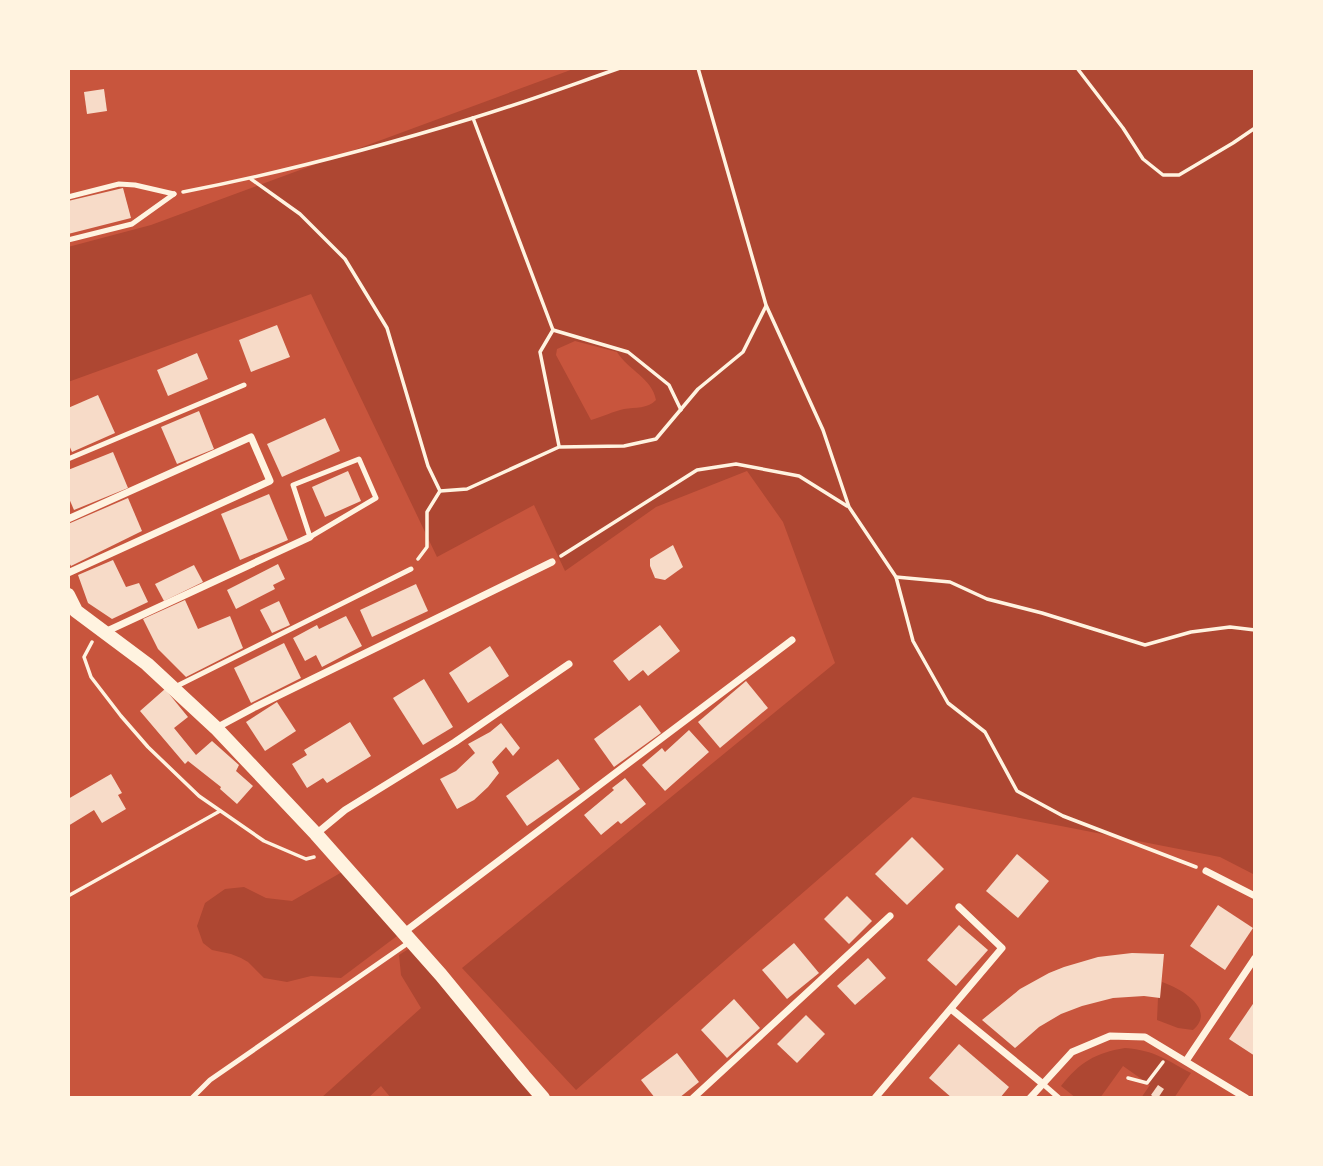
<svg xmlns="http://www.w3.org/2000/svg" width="1323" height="1166" font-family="Rubik,sans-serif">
  <rect width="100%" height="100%" fill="#c8553d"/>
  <g fill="#ae4732" fill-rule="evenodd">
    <path d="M576,68H1255V875L1220,857L913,797L576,1090L462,968L835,663L783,522L747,471L656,507L565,571L534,505L437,557L311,294L68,382V247L151,225ZM575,341L617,352C628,370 652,378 656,400C647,409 636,407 624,409C614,411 602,417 591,420L556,355L557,349Z"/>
    <path d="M342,872L397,936L341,978L311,976L287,982L264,978L248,962L241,958L231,954L212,950L203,943L197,926L205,903L225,889L244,887L266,898L292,901Z"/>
    <path d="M410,948L533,1098H391L381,1086L368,1098H321L421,1008L401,975L399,955Z"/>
    <path d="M1162,982C1180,988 1217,1009 1193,1030L1178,1028L1157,1020L1158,998L1160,997Z"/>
    <path d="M1125,1048C1157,1051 1164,1059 1191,1073L1174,1098H1141L1150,1085L1123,1066L1100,1098H1076L1061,1086C1080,1062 1095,1053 1125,1048Z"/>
  </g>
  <g fill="#f7dbc8">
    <path d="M104,89L107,111L87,114L84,92Z"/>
    <path d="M123,188L131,218L68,234V201Z"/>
    <path d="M277,325L290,357L251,372L239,340Z"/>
    <path d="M197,353L208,379L168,396L157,370Z"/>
    <path d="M98,395L115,433L72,452L68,443V408Z"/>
    <path d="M199,411L214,449L177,464L161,427Z"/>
    <path d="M325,418L340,451L282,477L267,444Z"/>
    <path d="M113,452L128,488L74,510L68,496V470Z"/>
    <path d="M348,471L361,501L325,517L312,487Z"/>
    <path d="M269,494L288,540L240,560L221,514Z"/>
    <path d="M128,498L142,531L71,566L68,561V524Z"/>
    <path d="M673,545L683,567L665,580L655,578L650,566V559Z"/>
    <path d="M113,560L126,587L139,583L148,602L112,619L88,603L78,575Z"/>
    <path d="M278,564L285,579L273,585L275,589L236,609L227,590Z"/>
    <path d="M194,565L203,582L164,601L155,584Z"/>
    <path d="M416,584L428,611L372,637L360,610Z"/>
    <path d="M185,600L198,629L230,616L243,648L186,677L158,649L143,619Z"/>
    <path d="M279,601L290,625L272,633L260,610Z"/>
    <path d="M346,616L362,646L322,667L316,655L305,661L293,638L317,625L319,629Z"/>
    <path d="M660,625L680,651L648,676L643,670L629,681L613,661Z"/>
    <path d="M284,643L301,678L251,703L234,668Z"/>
    <path d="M490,646L509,676L468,703L449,673Z"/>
    <path d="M424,679L453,727L423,745L393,698Z"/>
    <path d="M746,681L768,708L720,748L698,722Z"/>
    <path d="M165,689L188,717L174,728L196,755L212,741L239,765L236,771L253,786L237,804L220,789L221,787L188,761L185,764L140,711Z"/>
    <path d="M277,702L296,731L265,751L246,722Z"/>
    <path d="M640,705L661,733L614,767L594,739Z"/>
    <path d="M350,722L371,756L327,783L323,778L307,788L292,764L307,755L304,750Z"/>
    <path d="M501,723L520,748L513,756L506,747L492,762L499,773L488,787L474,800L457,809L440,779L456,771L475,753L468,744L490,732Z"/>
    <path d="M689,730L709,752L665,791L642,765L662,748L665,752Z"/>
    <path d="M558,759L580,789L527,826L506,796Z"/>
    <path d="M111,774L122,793L118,795L126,809L102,823L94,810L68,826V799Z"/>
    <path d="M625,778L646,804L621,824L618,821L601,835L584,815L614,790L612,788Z"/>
    <path d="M912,837L944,869L907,905L875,874Z"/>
    <path d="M1017,854L1049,881L1018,918L986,891Z"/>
    <path d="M847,896L872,921L849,944L824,919Z"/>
    <path d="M1218,905L1253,928L1225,970L1190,946Z"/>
    <path d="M959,925L988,950L956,986L927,960Z"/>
    <path d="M794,943L819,973L787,999L762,970Z"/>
    <path d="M1132,953L1164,954L1160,998L1144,996L1113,998L1082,1006L1061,1014L1039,1027L1015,1048L982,1020L1020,989L1049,973L1064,967L1098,957Z"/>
    <path d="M868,958L886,978L855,1005L837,986Z"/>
    <path d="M734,999L760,1028L727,1058L701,1030Z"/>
    <path d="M1255,1001V1056L1229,1039Z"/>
    <path d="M806,1015L825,1034L797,1063L777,1044Z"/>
    <path d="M959,1044L1009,1087L1000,1098H952L929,1078Z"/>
    <path d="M677,1053L699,1082L679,1098H655L641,1080Z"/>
    <path d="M1158,1085L1164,1089L1158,1098H1155L1151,1095Z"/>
  </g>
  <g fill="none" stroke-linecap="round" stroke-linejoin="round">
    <g stroke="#fff3e0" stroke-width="3.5">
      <path d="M698,68L766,305L823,430L849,507L896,577L913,641L948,703L985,732L1017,791L1063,816L1196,867"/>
      <path d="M1077,68L1123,128L1143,159L1163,175H1179L1233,143L1255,128"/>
      <path d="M473,118L553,330L540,352L559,446"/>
      <path d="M251,179L300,214L345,259L387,328L428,466L440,491L467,489L559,447L624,446L656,439L698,389L743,352L766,306"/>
      <path d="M183,192C281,173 378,147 473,118C523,103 571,85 620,68"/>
      <path d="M553,330L628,352L669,385L681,410"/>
      <path d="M561,556L697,470L736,464L799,476L847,506"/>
      <path d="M418,559L427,547V512L440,491"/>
      <path d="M896,577L950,582L987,599L1042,613L1145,645L1191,632L1230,627L1255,630"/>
      <path d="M92,642L84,657L91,677L121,716L148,747L199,796L264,841L306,859L314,857"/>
      <path d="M68,896L220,811"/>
      <path d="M1128,1078L1147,1083L1163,1062"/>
    </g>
    <g stroke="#fff3e0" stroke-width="5">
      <path d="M68,197L119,184L135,185L174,194"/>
      <path d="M68,240L132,224L174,194"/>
      <path d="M68,459L244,385"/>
      <path d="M359,459L376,498L310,537L293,485Z"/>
      <path d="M175,687L411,569"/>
      <path d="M1043,1084L1059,1098"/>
      <path d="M192,1098L210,1080L408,943"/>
    </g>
    <g stroke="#fff3e0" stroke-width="7">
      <path d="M68,519L251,437L270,481L68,573"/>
      <path d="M105,632L310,537"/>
      <path d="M216,728L255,707L552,562"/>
      <path d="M316,834L345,810L455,742L569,664"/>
      <path d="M1206,871L1255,896"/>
      <path d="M403,933L792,640"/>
      <path d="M951,1009L1043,1084"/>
      <path d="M1186,1061L1255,958"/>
      <path d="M693,1098L890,916"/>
      <path d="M875,1098L1002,948L959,907"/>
      <path d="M1030,1098L1072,1052L1110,1036L1145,1037L1246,1098"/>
    </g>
    <path stroke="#fff3e0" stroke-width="14" d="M68,595L76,611L147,664L216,728L316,834L441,975L524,1076L543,1098"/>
  </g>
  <rect width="1323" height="1166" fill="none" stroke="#fff3e0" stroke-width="140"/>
</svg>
